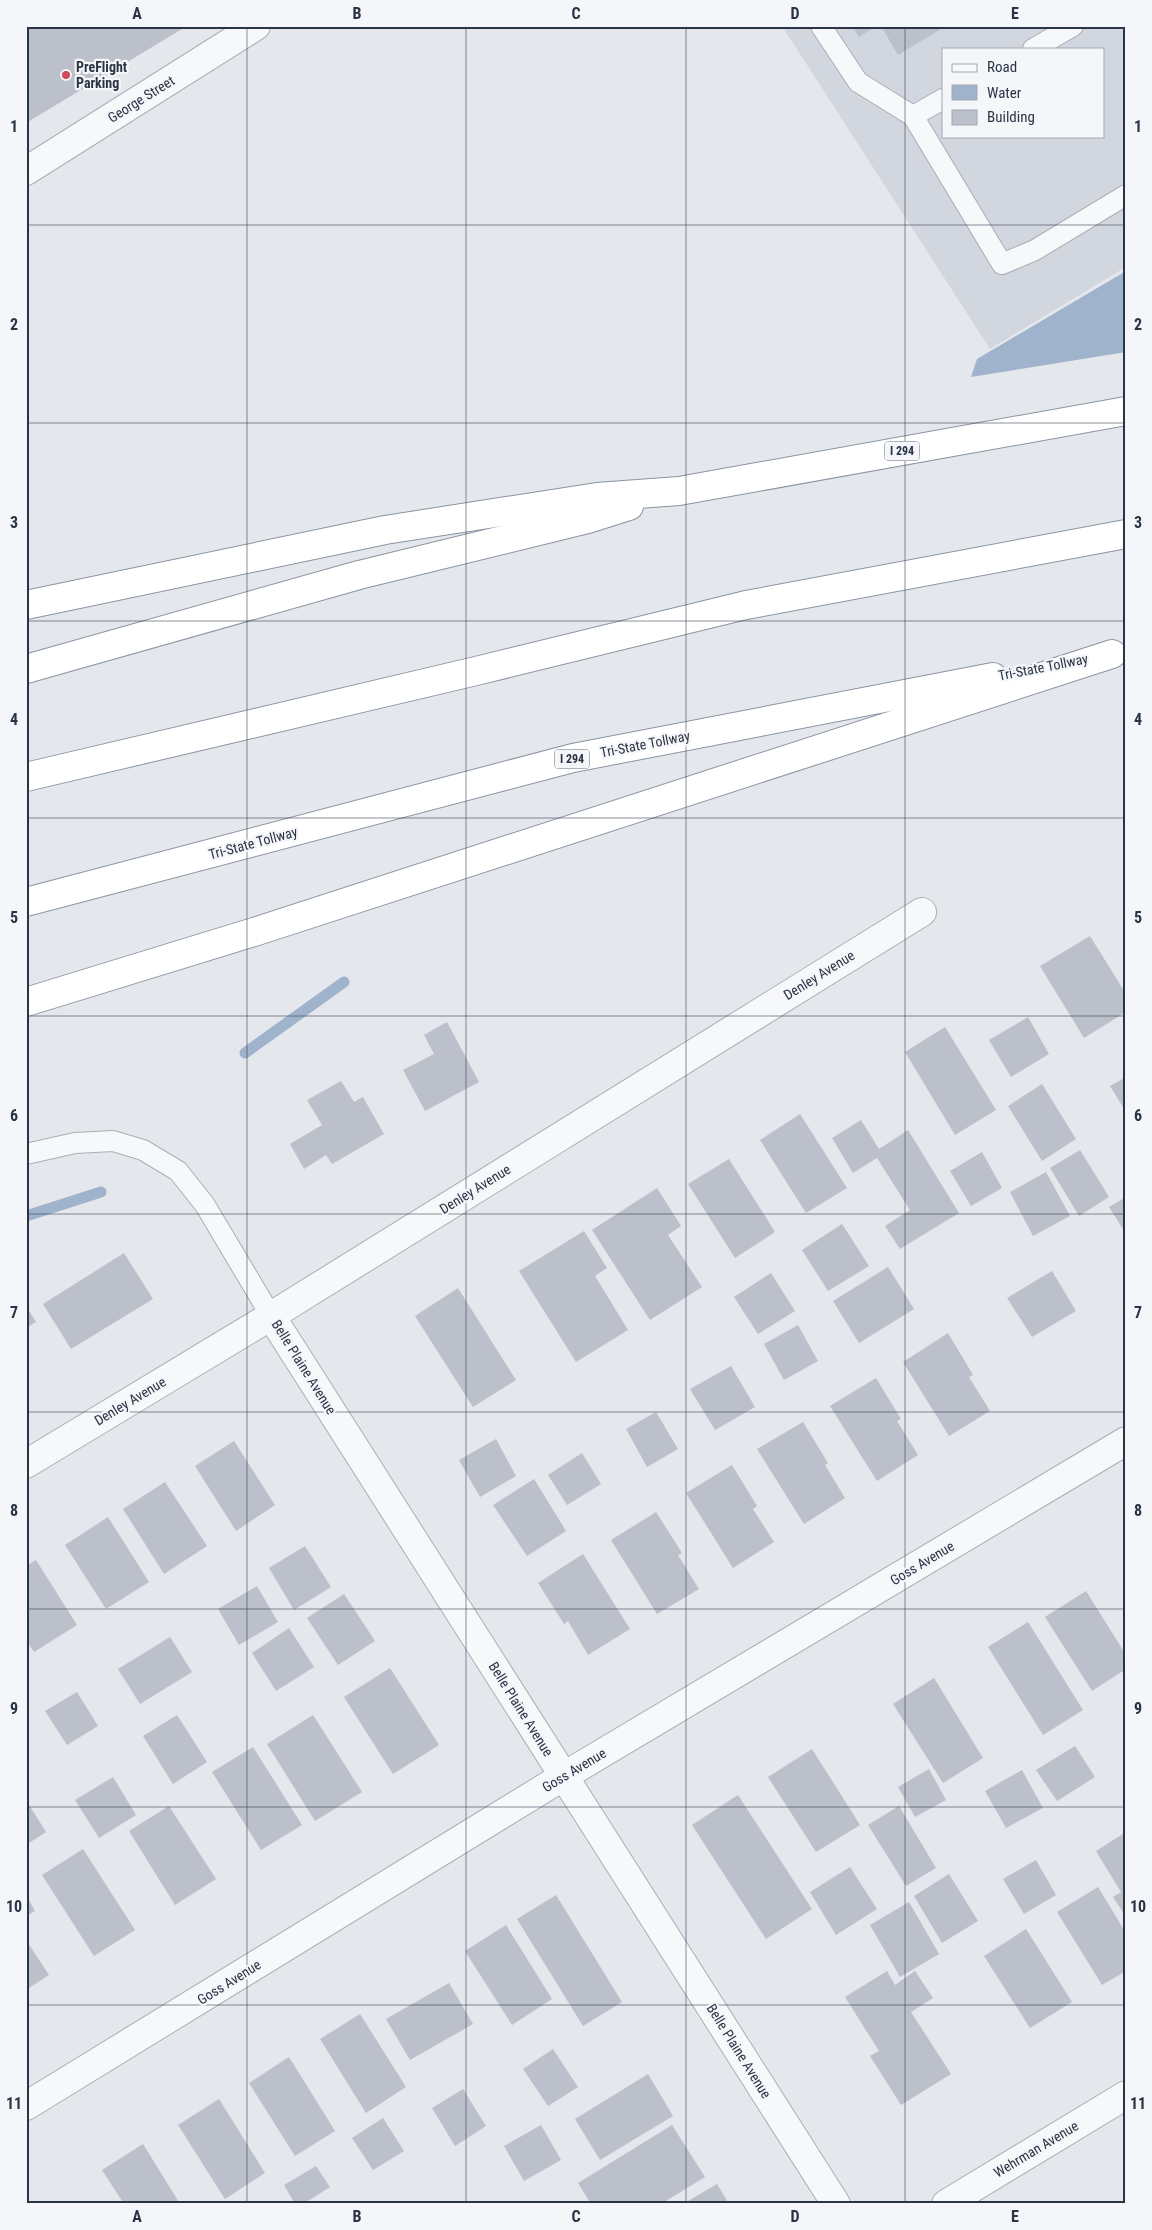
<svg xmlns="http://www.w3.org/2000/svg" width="1152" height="2230" font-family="'Roboto Condensed',sans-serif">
  <rect width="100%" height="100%" fill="#e4e7ec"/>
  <path fill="#d2d6de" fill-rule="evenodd" d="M782,26H1126V267L990,349ZM943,49H1103V136H943Z"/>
  <path fill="#9fb4cc" d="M1126,271V352L971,377L977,359Z"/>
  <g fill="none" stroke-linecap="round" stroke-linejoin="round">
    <g stroke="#9fb4cc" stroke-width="11">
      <path d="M245,1053L344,982"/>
      <path d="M26,1216L101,1192"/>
    </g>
  </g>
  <g fill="#bbc0ca">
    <path d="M26,26H187L26,123Z"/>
    <path d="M852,26H876L859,37Z"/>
    <path d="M881,26H946L898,55Z"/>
    <path d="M1090,936L1126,994V1012L1084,1038L1040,966Z"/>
    <path d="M1028,1017L1049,1054L1011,1077L989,1040Z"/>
    <path d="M447,1022L479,1082L425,1111L403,1070L434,1054L424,1035Z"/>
    <path d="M945,1027L996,1110L955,1135L905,1052Z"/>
    <path d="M1126,1077V1112L1110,1086Z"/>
    <path d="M341,1081L354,1102L363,1097L384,1134L332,1164L326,1155L304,1169L290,1144L322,1125L307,1100Z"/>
    <path d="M1042,1084L1076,1139L1042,1161L1008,1106Z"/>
    <path d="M800,1114L847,1188L806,1213L760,1140Z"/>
    <path d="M861,1120L879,1149L908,1130L959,1213L900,1249L885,1226L910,1210L877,1158L853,1173L832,1138Z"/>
    <path d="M1080,1150L1109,1197L1079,1216L1050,1168Z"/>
    <path d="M982,1152L1002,1188L971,1206L950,1171Z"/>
    <path d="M729,1159L775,1232L735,1258L688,1184Z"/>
    <path d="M1046,1172L1070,1216L1033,1236L1010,1192Z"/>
    <path d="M657,1188L681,1226L668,1235L702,1287L650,1320L592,1230Z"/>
    <path d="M1126,1197V1234L1109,1207Z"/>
    <path d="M842,1224L869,1266L828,1291L802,1250Z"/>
    <path d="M584,1231L607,1268L595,1276L628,1330L576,1362L519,1271Z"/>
    <path d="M124,1253L153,1299L71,1349L43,1304Z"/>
    <path d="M888,1267L914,1309L859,1343L833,1301Z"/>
    <path d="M1052,1271L1076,1311L1032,1337L1007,1298Z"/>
    <path d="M771,1273L795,1311L758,1334L734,1297Z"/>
    <path d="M458,1288L516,1380L473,1407L415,1316Z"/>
    <path d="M26,1306L36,1322L26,1328Z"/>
    <path d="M798,1325L818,1361L784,1380L764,1344Z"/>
    <path d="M948,1333L973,1375L969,1377L990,1411L949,1436L903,1362Z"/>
    <path d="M731,1366L755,1407L715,1430L690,1389Z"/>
    <path d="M876,1378L901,1419L897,1421L918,1455L877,1481L830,1406Z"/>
    <path d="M656,1412L678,1449L647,1467L626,1429Z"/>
    <path d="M803,1422L828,1463L825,1465L845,1498L804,1524L757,1449Z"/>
    <path d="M496,1439L516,1476L480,1497L459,1460Z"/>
    <path d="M234,1441L275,1505L236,1531L195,1466Z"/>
    <path d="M582,1453L601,1484L567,1505L548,1475Z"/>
    <path d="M732,1465L757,1506L753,1509L774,1542L733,1568L686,1493Z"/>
    <path d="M534,1479L566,1531L527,1556L493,1505Z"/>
    <path d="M165,1482L207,1546L164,1574L123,1509Z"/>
    <path d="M656,1512L682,1553L678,1555L699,1589L657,1614L611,1540Z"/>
    <path d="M108,1517L149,1582L106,1609L65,1545Z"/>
    <path d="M305,1546L331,1587L294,1610L269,1568Z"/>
    <path d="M583,1554L630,1629L588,1655L568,1621L564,1624L538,1583Z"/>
    <path d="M36,1560L77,1625L34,1652L26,1640V1566Z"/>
    <path d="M257,1586L278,1622L239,1645L218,1609Z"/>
    <path d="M1086,1591L1126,1655V1669L1092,1691L1045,1617Z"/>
    <path d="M344,1594L375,1641L338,1665L307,1618Z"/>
    <path d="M1028,1622L1083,1710L1043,1735L988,1647Z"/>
    <path d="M289,1628L314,1667L276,1691L252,1653Z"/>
    <path d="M170,1637L192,1672L140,1704L118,1669Z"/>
    <path d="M390,1668L439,1745L393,1774L344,1697Z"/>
    <path d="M934,1678L983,1758L943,1783L893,1704Z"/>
    <path d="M77,1692L98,1726L67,1745L45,1711Z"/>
    <path d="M177,1715L207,1762L173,1784L143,1736Z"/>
    <path d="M313,1715L362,1792L315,1821L267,1744Z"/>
    <path d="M1075,1746L1095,1777L1057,1801L1036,1770Z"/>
    <path d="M253,1747L302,1825L261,1850L212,1772Z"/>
    <path d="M812,1749L860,1825L816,1852L768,1777Z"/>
    <path d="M929,1769L946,1800L915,1817L898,1787Z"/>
    <path d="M1022,1770L1043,1808L1006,1828L985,1791Z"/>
    <path d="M113,1777L136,1815L99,1838L75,1800Z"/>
    <path d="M738,1795L812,1909L766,1939L692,1825Z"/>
    <path d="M26,1800L46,1832L26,1845Z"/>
    <path d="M169,1806L216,1879L175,1905L129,1831Z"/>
    <path d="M899,1806L936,1868L906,1886L868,1825Z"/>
    <path d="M1126,1832V1917L1113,1897L1121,1892L1096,1851Z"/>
    <path d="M83,1849L135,1930L94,1956L42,1875Z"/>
    <path d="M1036,1860L1056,1895L1024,1914L1003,1879Z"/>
    <path d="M850,1867L877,1909L836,1935L810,1892Z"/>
    <path d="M949,1874L978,1921L942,1943L914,1896Z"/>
    <path d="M1098,1887L1126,1933V1971L1102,1985L1057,1912Z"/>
    <path d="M26,1895L35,1911L26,1916Z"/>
    <path d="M556,1895L622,2002L583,2026L517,1919Z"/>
    <path d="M909,1902L939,1954L900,1977L870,1925Z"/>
    <path d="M506,1925L552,1999L512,2025L465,1951Z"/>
    <path d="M1026,1929L1072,2002L1030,2028L984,1956Z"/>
    <path d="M26,1940L49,1975L26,1990Z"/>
    <path d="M887,1971L895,1985L915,1971L933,1998L911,2012L951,2074L901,2105L870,2056L879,2051L845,1997Z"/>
    <path d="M449,1983L473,2024L410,2060L386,2019Z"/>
    <path d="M360,2014L406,2087L366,2113L320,2039Z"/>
    <path d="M553,2049L578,2087L548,2106L523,2069Z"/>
    <path d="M289,2057L335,2131L295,2156L249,2083Z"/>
    <path d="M648,2074L673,2116L600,2160L575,2119Z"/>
    <path d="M463,2089L486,2126L455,2146L432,2108Z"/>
    <path d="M219,2099L265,2173L225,2199L178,2125Z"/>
    <path d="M383,2118L404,2151L373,2170L352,2138Z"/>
    <path d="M541,2125L561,2160L524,2181L504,2146Z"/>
    <path d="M672,2125L705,2177L661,2204H591L578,2183Z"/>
    <path d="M143,2144L180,2204H124L102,2170Z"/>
    <path d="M316,2166L330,2187L303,2204H295L284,2185Z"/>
    <path d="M717,2184L729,2204H683Z"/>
  </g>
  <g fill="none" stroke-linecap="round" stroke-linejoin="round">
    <g stroke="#a9aeb7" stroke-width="22">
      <g id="service">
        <path d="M821,26L858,82L913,116L943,99"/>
        <path d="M1033,49L1073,26"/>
        <path d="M913,116L1002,264L1035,250L1126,195"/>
        <path d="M26,1154L75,1143L113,1141L143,1150L178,1171L205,1205L271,1316"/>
      </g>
    </g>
    <g stroke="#a9aeb7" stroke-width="30">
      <g id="minor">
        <path d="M26,171L256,26"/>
        <path d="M271,1316L836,2204"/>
        <path d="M26,1464L271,1316L922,912"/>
        <path d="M26,2106L564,1776L1126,1441"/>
        <path d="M946,2204L1126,2095"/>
      </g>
    </g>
    <g stroke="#8b94a3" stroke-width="30">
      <g id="motorway">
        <path d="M26,605L385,530L597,497L679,491L1126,411"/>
        <path d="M26,669L359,575L588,519L629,506"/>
        <path d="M26,777L476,671L746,605L1126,534"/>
        <path d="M26,902L573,758L993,677"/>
        <path d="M26,1002L254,932L1112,654"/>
      </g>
    </g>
    <use href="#service" stroke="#f7f8fa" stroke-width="20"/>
    <use href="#minor" stroke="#f7f8fa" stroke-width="28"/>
    <use href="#motorway" stroke="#fff" stroke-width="28"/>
  </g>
  <path fill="none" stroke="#2b3445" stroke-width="1" stroke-opacity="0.55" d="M247,26V2204M466,26V2204M686,26V2204M905,26V2204M26,225H1126M26,423H1126M26,621H1126M26,818H1126M26,1016H1126M26,1214H1126M26,1412H1126M26,1609H1126M26,1807H1126M26,2005H1126"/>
  <circle fill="#d1495b" stroke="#f4f6f9" stroke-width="2" cx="66" cy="75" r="5"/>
  <g text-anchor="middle" stroke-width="4.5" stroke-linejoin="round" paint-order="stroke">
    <g fill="#f4f6f9" stroke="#676e7b" stroke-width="1">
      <rect x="884.5" y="441.5" width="35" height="19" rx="4"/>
      <rect x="554.5" y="749.5" width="35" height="19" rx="4"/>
    </g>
    <g font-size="12" font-weight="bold" fill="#2b3445">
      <text x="902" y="455">I 294</text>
      <text x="572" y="763">I 294</text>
    </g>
    <g font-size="14" font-weight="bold" fill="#2b3445" stroke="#f4f6f9" text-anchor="start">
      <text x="76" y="72">PreFlight<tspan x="76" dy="16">Parking</tspan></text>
    </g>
    <g font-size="14" fill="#2b3445" stroke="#f4f6f9">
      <text transform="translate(141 99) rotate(-32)" y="5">George Street</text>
      <text transform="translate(1043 667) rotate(-11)" y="5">Tri-State Tollway</text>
      <text transform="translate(645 744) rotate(-11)" y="5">Tri-State Tollway</text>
      <text transform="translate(253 843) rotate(-15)" y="5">Tri-State Tollway</text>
      <text transform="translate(819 975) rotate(-32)" y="5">Denley Avenue</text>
      <text transform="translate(475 1189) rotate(-32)" y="5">Denley Avenue</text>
      <text transform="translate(304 1367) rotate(58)" y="5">Belle Plaine Avenue</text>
      <text transform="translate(130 1401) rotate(-31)" y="5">Denley Avenue</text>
      <text transform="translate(922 1563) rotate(-31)" y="5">Goss Avenue</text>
      <text transform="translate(521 1709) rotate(58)" y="5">Belle Plaine Avenue</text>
      <text transform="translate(574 1770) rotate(-31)" y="5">Goss Avenue</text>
      <text transform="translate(229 1982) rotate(-32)" y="5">Goss Avenue</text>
      <text transform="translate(739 2051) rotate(58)" y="5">Belle Plaine Avenue</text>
      <text transform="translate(1036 2149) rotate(-31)" y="5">Wehrman Avenue</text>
    </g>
  </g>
  <rect width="1152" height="2230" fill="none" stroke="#f4f6f9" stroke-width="55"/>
  <rect x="942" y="48" width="162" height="90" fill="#f4f6f9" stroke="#a4a8b1"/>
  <rect x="952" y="64" width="25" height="8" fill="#f7f8fa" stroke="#a4a8b1"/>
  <text x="987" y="72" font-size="15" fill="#2b3445">Road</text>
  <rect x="952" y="85" width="25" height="15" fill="#9fb4cc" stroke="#a4a8b1"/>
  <text x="987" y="98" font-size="15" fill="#2b3445">Water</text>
  <rect x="952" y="110" width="25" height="15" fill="#bbc0ca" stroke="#a4a8b1"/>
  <text x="987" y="122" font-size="15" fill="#2b3445">Building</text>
  <rect x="28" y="28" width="1096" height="2174" fill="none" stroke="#2b3445" stroke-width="2"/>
  <g font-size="16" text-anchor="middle" font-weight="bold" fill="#2b3445">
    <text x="137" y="19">A</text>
    <text x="357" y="19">B</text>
    <text x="576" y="19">C</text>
    <text x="795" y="19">D</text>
    <text x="1015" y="19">E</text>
    <text x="14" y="132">1</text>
    <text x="1138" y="132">1</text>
    <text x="14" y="330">2</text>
    <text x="1138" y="330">2</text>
    <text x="14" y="528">3</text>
    <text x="1138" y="528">3</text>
    <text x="14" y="725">4</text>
    <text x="1138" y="725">4</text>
    <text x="14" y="923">5</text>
    <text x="1138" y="923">5</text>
    <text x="14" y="1121">6</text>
    <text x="1138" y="1121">6</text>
    <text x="14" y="1318">7</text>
    <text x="1138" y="1318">7</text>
    <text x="14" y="1516">8</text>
    <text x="1138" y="1516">8</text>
    <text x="14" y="1714">9</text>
    <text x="1138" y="1714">9</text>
    <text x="14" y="1912">10</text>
    <text x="1138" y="1912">10</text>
    <text x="14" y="2109">11</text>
    <text x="1138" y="2109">11</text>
    <text x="137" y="2222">A</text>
    <text x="357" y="2222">B</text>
    <text x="576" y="2222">C</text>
    <text x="795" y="2222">D</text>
    <text x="1015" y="2222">E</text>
  </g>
</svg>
